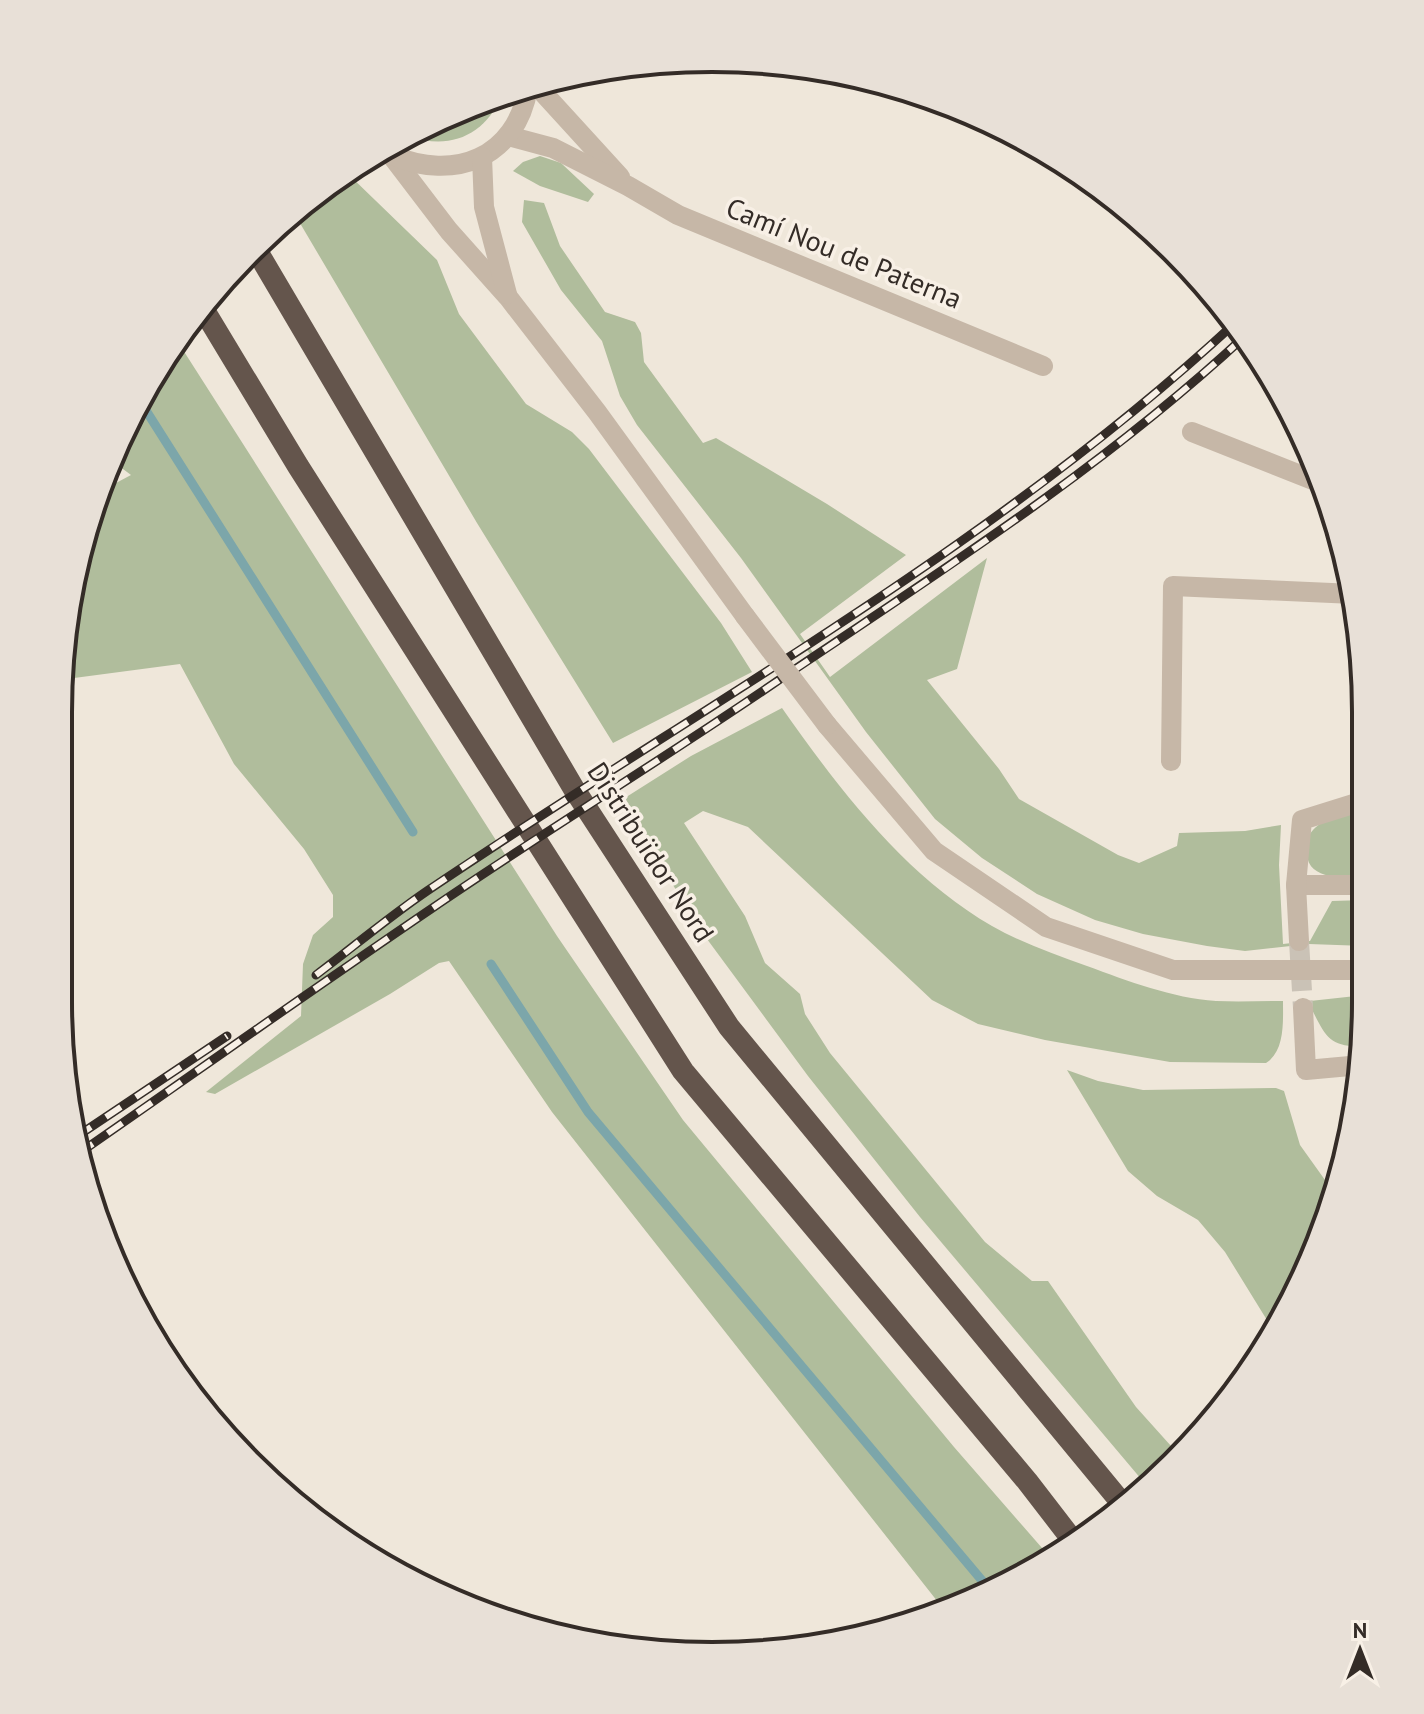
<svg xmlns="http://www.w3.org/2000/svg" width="1424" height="1714" font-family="'PT Sans',sans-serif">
  <rect width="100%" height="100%" fill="#efe7da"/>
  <g fill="#b0bd9c">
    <path d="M501,96C486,135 448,151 410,136L461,108Z"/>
    <path d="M540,156L561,163L594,194L588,202L540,186L513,171L523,162Z"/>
    <path d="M345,171L437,260L459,314L526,404L572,432L589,449L721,623L752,672L613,743L477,523L294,213Z"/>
    <path d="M524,200L544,203L560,246L605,312L635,322L641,333L644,362L703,443L716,438L827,504L906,555L800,634L830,677L987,558L957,669L927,680L999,769L1019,799L1118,855L1139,863L1177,846L1179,833L1245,831L1281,825L1279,865L1283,944L1310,941L1332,901L1365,900V946L1309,944L1245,951L1207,946L1143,934L1095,920L1037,894L982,858L935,819L866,732L741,558L637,425L620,396L602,341L561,290L522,222Z"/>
    <path d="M176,339L557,936L683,1120L954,1447L1049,1556L963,1606L945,1611L552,1112L449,961L439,963L390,994L215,1094L206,1092L301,1016L303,964L313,935L333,917V895L304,849L234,764L180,664L59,680V669L101,491L131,475L115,463L106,469L108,461L168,348Z"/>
    <path d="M782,708C839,789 905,876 992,926C1022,943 1054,954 1087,966C1128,981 1172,998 1216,1001C1238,1002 1261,1001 1283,1001C1283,1022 1285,1051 1266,1063L1170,1062L1045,1040L978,1024L932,1000L748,827L703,811L684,823L745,916L765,963L800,994L805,1014L830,1053L985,1242L1032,1281H1048L1136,1407L1180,1456L1147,1486L920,1217L808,1076L707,939L620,801L691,756Z"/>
    <path d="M1366,807L1365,878C1346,877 1308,881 1307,854C1307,844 1306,837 1313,830C1326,816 1349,812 1366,807Z"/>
    <path d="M1365,995L1364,1046C1327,1048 1325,1034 1309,1004L1310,1001Z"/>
    <path d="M1067,1070L1098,1081L1143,1090L1276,1088L1284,1091L1300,1145L1335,1194L1331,1212L1275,1333L1225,1252L1198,1220L1157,1196L1128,1171Z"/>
  </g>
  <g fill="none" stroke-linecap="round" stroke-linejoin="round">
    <g stroke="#7ca6aa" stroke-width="9">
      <path d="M140,401L413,832"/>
      <path d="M491,964L588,1112L990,1590"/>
    </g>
    <path stroke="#cac2b6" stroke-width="20" stroke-dasharray="20 10" stroke-linecap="butt" d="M1299,941L1303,1008"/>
    <g stroke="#c6b7a7" stroke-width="20">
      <path d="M536,85L620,177"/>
      <path d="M508,136L553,148L628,186L678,215L1043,366"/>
      <path d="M1192,432L1323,484"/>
      <path d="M1171,761L1173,586L1354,594"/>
      <path d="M1296,885H1365"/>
      <path d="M1299,941L1296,885L1302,820L1366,800"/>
      <path d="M1303,1008L1306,1070L1361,1065"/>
    </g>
    <g stroke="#c6b7a7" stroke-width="20">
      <path d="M391,155L449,231L508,297L597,412L745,616"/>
      <path d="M392,155C454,182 516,158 528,88"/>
      <path d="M482,157L484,207L507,294"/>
      <path d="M827,725L934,851L1046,927L1173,970H1365"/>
    </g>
    <g stroke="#64554c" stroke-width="22">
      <path d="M254,246L574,789L729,1027L1125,1507"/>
      <path d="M202,307L298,466L683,1071L1027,1481L1074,1542"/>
    </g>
    <g stroke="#342c27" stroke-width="9">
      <g id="rail">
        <path d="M316,975C353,947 389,917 427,891C699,707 992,548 1235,323"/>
        <path d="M76,1137L227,1036"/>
        <path d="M78,1154C196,1072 313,989 431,909C544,832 660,761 773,684C935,575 1102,469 1245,336"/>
      </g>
    </g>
    <use href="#rail" stroke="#f8f0e6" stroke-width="6" stroke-dasharray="18" stroke-linecap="butt"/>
    <path stroke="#c6b7a7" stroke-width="20" d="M745,616L827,725"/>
  </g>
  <g text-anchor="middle" stroke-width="7" stroke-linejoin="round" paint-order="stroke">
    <g font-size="28" fill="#342c27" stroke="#f8f0e6">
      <text transform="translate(844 253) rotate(22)" y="10">Camí Nou de Paterna</text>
      <text transform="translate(651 852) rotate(57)" y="10">Distribuïdor Nord</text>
    </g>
  </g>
  <path d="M0 0H1424V1714H0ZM712 72H712A640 640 0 0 1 1352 712V1002A640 640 0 0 1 712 1642H712A640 640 0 0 1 72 1002V712A640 640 0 0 1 712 72Z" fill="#e8e0d7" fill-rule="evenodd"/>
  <path fill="none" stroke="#342c27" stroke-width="4" d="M712 72H712A640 640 0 0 1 1352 712V1002A640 640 0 0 1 712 1642H712A640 640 0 0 1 72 1002V712A640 640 0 0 1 712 72Z"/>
  <g transform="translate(1360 1650)" stroke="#f8f0e6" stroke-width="6" paint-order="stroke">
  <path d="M0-6L14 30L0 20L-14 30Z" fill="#342c27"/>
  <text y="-12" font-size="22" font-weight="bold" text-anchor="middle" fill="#342c27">N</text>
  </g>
</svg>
